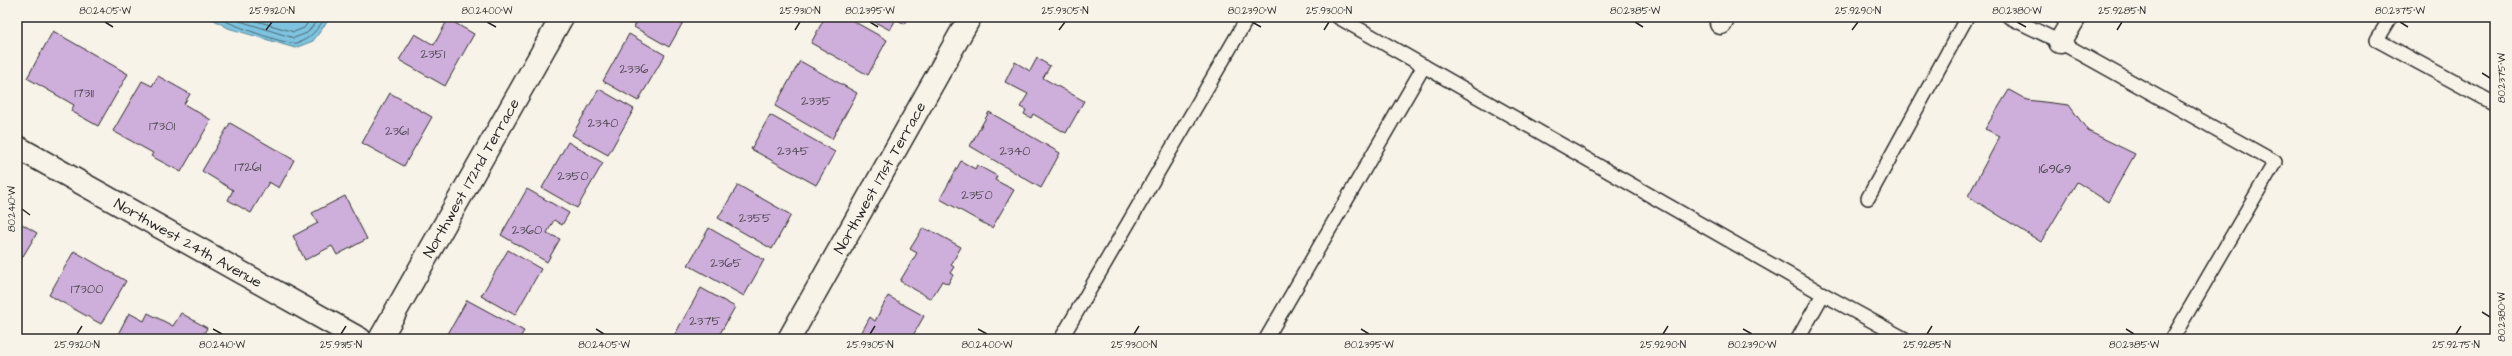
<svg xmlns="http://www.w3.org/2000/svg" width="2512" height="356" font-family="'Architects Daughter',sans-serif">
  <rect width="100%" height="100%" fill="#f7f3e8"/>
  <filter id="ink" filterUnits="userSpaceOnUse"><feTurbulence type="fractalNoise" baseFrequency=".025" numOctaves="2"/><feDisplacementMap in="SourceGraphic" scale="8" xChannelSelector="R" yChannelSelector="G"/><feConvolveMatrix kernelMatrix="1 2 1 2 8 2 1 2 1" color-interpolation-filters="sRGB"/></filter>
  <g filter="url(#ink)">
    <path fill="#7ec3df" stroke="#5d8697" d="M209,17H331L313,41L295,48L228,28Z"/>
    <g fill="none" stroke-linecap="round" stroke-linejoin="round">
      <g stroke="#4c6873" stroke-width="1">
        <path d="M217,17C227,23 287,46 297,43C311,39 317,29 326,17"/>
        <path d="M227,17L294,38L307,33L320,17"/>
        <path d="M243,17L294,32L304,28L312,17"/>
      </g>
    </g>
    <g fill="#ceaeda" stroke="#2b2b2b">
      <path d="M640,17H686L669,47L634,27Z"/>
      <path d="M825,17H846L887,40L868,75L811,43Z"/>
      <path d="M870,17H909L905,24L896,19L890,30L869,19Z"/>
      <path d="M448,19L474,34L445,86L399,60L415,34L434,45Z"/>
      <path d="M53,31L128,74L98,126L71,111L74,105L27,78Z"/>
      <path d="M629,34L665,55L638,101L603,81Z"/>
      <path d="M1037,58L1050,66L1043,78L1084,101L1066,133L1033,114L1031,118L1024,114L1026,110L1020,107L1028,94L1005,82L1015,62L1030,71Z"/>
      <path d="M800,61L857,93L832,139L775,106Z"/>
      <path d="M158,76L190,94L184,104L211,120L181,172L151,156L153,153L113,131L142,81L152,86Z"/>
      <path d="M599,89L634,109L608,155L572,135Z"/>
      <path d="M2009,90L2027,100L2069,105L2088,131L2135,154L2108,202L2077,182L2041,242L1968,196L2000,136L1985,129Z"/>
      <path d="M390,93L432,117L404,166L362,143Z"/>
      <path d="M989,112L1060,153L1041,188L970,146Z"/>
      <path d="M770,115L835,152L816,185L751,149Z"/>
      <path d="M230,123L294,160L279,188L269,182L251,213L228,200L233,190L202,171Z"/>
      <path d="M568,142L603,163L577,208L542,188Z"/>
      <path d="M961,161L975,169L977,165L997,176L995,180L1014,190L992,228L940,199Z"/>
      <path d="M738,185L791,215L772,249L718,218Z"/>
      <path d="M527,189L569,213L562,225L554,220L547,233L560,239L547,262L501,235Z"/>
      <path d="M345,196L367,239L337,255L332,246L305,260L293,236L318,223L312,213Z"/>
      <path d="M17,221L37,233L17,266Z"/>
      <path d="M709,228L764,260L744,296L688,265Z"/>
      <path d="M923,228L930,231V230L961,247L951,265L954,267L950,273L953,275L948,284L942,281L931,299L900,281L917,253L910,249Z"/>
      <path d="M508,250L541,269L515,315L481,296Z"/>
      <path d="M74,251L126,281L101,324L49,295Z"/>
      <path d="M701,288L735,307L717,339H685L675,334Z"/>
      <path d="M888,296L924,316L911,339H858L870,317L875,321Z"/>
      <path d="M467,300L524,331L519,339H445Z"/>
      <path d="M129,313L144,321L148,313L173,326L181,313L207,328L201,339H123L117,336Z"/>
    </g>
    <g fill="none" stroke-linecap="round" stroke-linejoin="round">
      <g stroke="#2b2b2b" stroke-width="16">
        <g id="lane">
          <path d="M1338,17L1823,294L1798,339"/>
          <path d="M2009,17L2060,42L2275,162L2172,339"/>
          <path d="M2391,17L2377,40L2495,104"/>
          <path d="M1868,198L1967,17"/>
          <path d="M1823,294L1905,339"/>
          <path d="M1061,339L1248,17"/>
          <path d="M1266,339L1424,66"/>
        </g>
      </g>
      <g stroke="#2b2b2b" stroke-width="25">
        <g id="street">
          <path d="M1721,23L1724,17"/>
          <path d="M2060,42L2075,17"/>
          <path id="s1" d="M17,147L360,339"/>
          <path id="s2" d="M380,339L562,17"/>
          <path id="s3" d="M789,339L970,17"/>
        </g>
      </g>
      <use href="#lane" stroke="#f7f3e8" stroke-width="13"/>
      <use href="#street" stroke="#f7f3e8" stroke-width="22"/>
    </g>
  </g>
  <path fill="none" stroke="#2b2b2b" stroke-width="1.5" d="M105,22L113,27M487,22L496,27M870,22L878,27M1252,22L1261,27M1635,22L1643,27M2017,22L2026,27M2400,22L2408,27M266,30L272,22M795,30L800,22M1059,30L1065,22M1324,30L1329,22M1852,30L1858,22M2117,30L2122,22M2482,73L2490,78M22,209L30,215M2482,312L2490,317M213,329L222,334M596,329L604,334M978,329L987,334M1361,329L1369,334M1743,329L1752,334M2126,329L2134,334M77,334L82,326M341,334L346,326M870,334L875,326M1134,334L1139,326M1663,334L1668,326M1927,334L1932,326M2456,334L2461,326"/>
  <g text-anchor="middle" stroke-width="3" stroke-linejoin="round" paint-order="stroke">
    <g font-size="13" fill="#544c57">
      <text x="433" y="58">2351</text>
      <text x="634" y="73">2336</text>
      <text x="84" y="97">17311</text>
      <text x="816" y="105">2335</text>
      <text x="603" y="127">2340</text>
      <text x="162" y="130">17301</text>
      <text x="397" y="135">2361</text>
      <text x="793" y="155">2345</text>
      <text x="1015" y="155">2340</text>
      <text x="248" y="171">17261</text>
      <text x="2055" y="173">16969</text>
      <text x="573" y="180">2350</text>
      <text x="977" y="199">2350</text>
      <text x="755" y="222">2355</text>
      <text x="527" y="234">2360</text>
      <text x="726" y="267">2365</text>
      <text x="87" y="293">17300</text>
      <text x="705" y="325">2375</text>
    </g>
    <g font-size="15" fill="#2b2b2b" stroke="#f7f3e8">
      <text dy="5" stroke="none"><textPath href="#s2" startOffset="185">Northwest 172nd Terrace</textPath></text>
      <text dy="5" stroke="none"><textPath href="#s3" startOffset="185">Northwest 171st Terrace</textPath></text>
      <text dy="5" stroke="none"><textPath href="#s1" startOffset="196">Northwest 24th Avenue</textPath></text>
    </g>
  </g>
  <rect width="2512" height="356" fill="none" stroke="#f7f3e8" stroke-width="44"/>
  <rect x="22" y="22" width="2468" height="312" fill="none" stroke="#2b2b2b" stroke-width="1.5"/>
  <g font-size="10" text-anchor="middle" fill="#2b2b2b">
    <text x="105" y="14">80.2405°W</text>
    <text x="272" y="14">25.9320°N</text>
    <text x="487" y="14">80.2400°W</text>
    <text x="800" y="14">25.9310°N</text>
    <text x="870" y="14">80.2395°W</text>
    <text x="1065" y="14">25.9305°N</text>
    <text x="1252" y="14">80.2390°W</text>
    <text x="1329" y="14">25.9300°N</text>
    <text x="1635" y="14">80.2385°W</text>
    <text x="1858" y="14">25.9290°N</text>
    <text x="2017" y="14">80.2380°W</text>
    <text x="2122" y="14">25.9285°N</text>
    <text x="2400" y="14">80.2375°W</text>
    <text transform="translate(2501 78) rotate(-90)" y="4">80.2375°W</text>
    <text transform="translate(11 209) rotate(-90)" y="4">80.2410°W</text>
    <text transform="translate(2501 317) rotate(-90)" y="4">80.2380°W</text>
    <text x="77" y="348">25.9320°N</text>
    <text x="222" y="348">80.2410°W</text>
    <text x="341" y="348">25.9315°N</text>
    <text x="604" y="348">80.2405°W</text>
    <text x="870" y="348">25.9305°N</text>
    <text x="987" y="348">80.2400°W</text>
    <text x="1134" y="348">25.9300°N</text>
    <text x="1369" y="348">80.2395°W</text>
    <text x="1663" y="348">25.9290°N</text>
    <text x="1752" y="348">80.2390°W</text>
    <text x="1927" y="348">25.9285°N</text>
    <text x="2134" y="348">80.2385°W</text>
    <text x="2456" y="348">25.9275°N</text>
  </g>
</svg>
